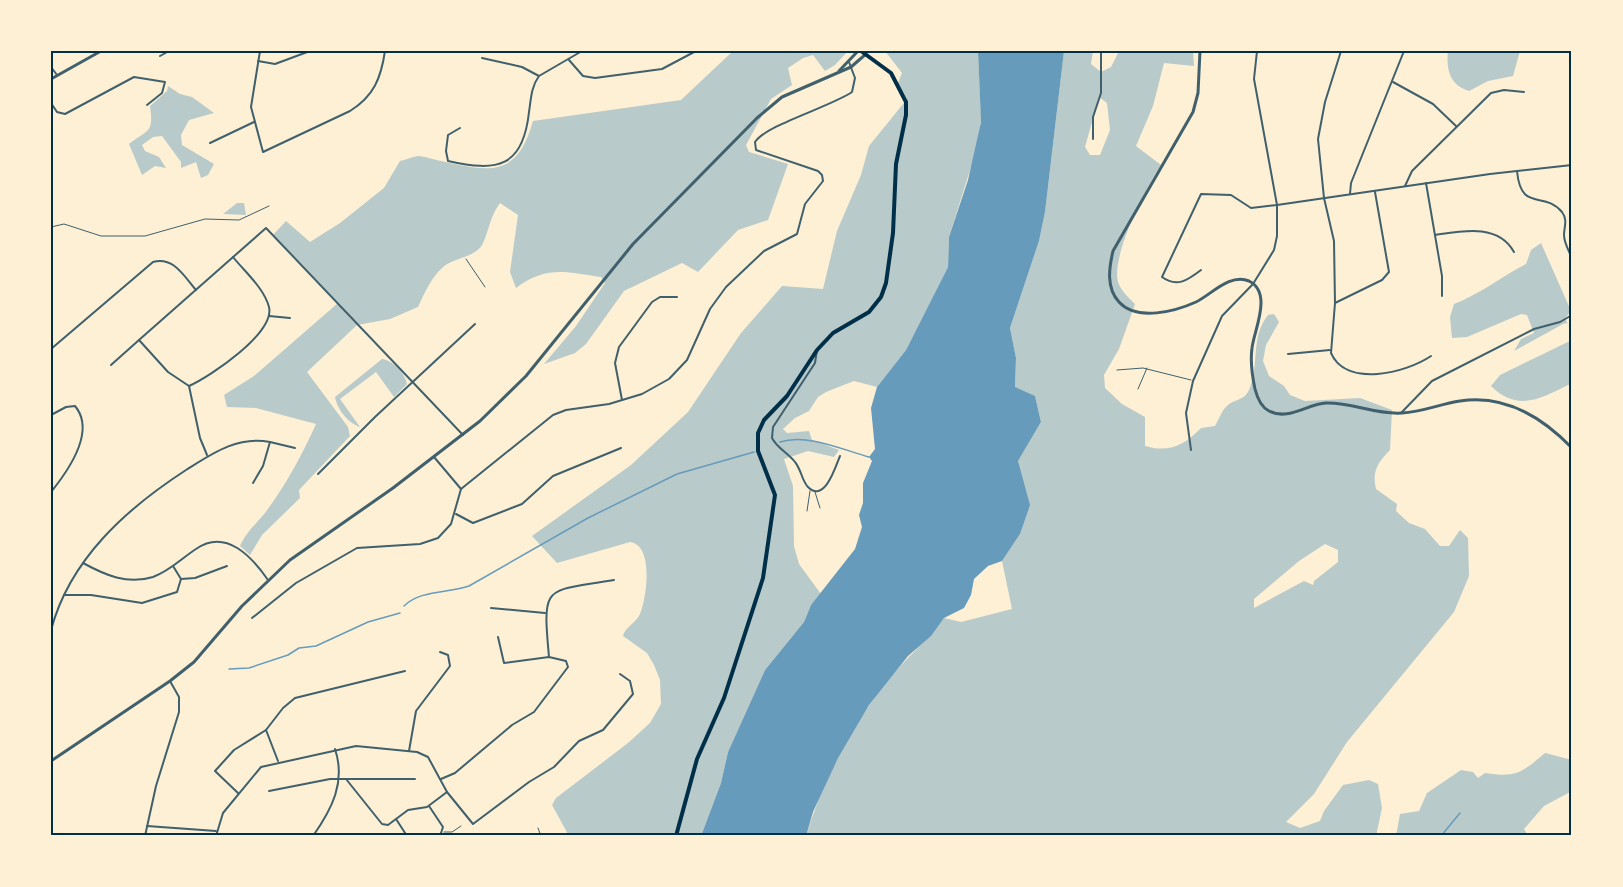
<svg xmlns="http://www.w3.org/2000/svg" width="1623" height="887" font-family="'Sofia Sans Condensed',sans-serif">
  <rect width="100%" height="100%" fill="#fdf0d5"/>
  <g fill="#b9caca" fill-rule="evenodd">
    <path d="M733,51H848L835,65L825,71L813,55L803,58L788,68L792,85L771,99L746,145L749,152L788,164L768,220L738,230L698,272L682,263L624,291L586,344L575,353L544,364L576,326L605,283L601,277C567,272 546,265 516,288L510,272L518,215L500,203C489,218 489,232 482,245C474,258 452,258 442,268C431,278 424,294 418,307L390,319L357,325L307,372L348,427L350,436L299,490L300,498L262,535L250,555L240,546C246,532 256,524 265,513C286,485 302,455 316,424L256,408L227,407L224,395L254,376L338,303L273,235L286,221L310,242L340,223L384,188L400,161C405,160 412,157 418,156C425,156 434,160 441,161C490,172 517,178 533,121L681,100Z"/>
    <path d="M885,51H978L981,121L976,151L949,237L948,267L906,350L877,387L854,381L826,392L818,397L809,411L795,418L783,429L787,433L809,431L812,440L839,450L834,457L808,451L784,459L793,486L794,546L799,564L821,594L811,605L804,622L765,670L728,752L721,783L701,836H569L552,805L556,798L628,743L650,723L661,704L660,680L654,665L647,653L623,636C625,627 636,623 640,614C647,597 654,545 630,542L557,563L532,536L631,465L688,412L741,333L782,286L823,289L837,231L861,175L869,146L907,99L898,83L902,73Z"/>
    <path d="M1064,51H1093L1091,64L1101,72L1111,67L1119,51H1193L1194,66L1164,63L1153,106L1136,146L1161,165C1146,187 1111,256 1118,282C1121,291 1129,298 1135,304L1119,349L1104,375L1105,388L1122,404L1145,417V446C1169,453 1185,445 1201,428L1215,426C1218,421 1222,410 1227,406C1234,399 1244,401 1249,390C1260,365 1250,337 1268,315L1274,314L1279,322L1266,345L1263,361L1269,376L1284,386L1290,395L1305,401L1360,398L1392,410L1390,450C1377,463 1372,472 1376,489L1397,504L1396,511L1409,523L1425,529L1440,546H1449L1460,530L1468,538L1469,576L1454,612L1347,742L1314,794L1286,822L1300,828L1320,821L1324,811L1343,785L1369,780L1378,784L1382,808L1376,836H806C823,780 852,724 889,679C907,657 928,640 944,618L961,622L1012,609L1002,561L1020,534L1022,481L1018,461L1041,422L1035,396L1015,388L1016,358L1010,328L1039,241L1045,212ZM1099,97L1107,103L1110,130L1100,155H1090L1085,147ZM1325,544L1338,550V562L1314,581L1313,585L1304,581L1254,608V599L1299,561Z"/>
    <path d="M1448,51H1520L1513,76L1488,81L1469,91C1450,85 1446,70 1448,51Z"/>
    <path d="M168,86L180,94L192,97L214,113L189,120L181,135L182,145L214,164L208,175L201,178L196,162L181,168V162L162,136L153,137L142,145L145,151L159,157L166,168L155,166L142,175L129,144C148,129 154,134 150,106L167,91Z"/>
    <path d="M237,203H244L246,215L223,214Z"/>
    <path d="M1541,243L1571,311L1565,318L1572,333L1567,323L1563,324L1514,351L1521,339L1534,333L1527,315L1521,314L1467,337L1452,338L1450,317L1454,304C1480,294 1501,277 1526,264L1531,250Z"/>
    <path d="M1572,340V383C1542,398 1518,413 1491,386L1500,375Z"/>
    <path d="M382,359C392,360 405,373 407,384L394,397L376,372L340,399L360,427C348,423 337,409 335,397Z"/>
    <path d="M1545,753L1572,760V791L1544,806L1524,829L1528,836H1396L1400,814L1419,811L1427,793L1461,770L1473,772L1478,778L1485,773C1517,778 1521,773 1545,753Z"/>
  </g>
  <path fill="#669bbc" d="M978,51H1064L1045,212L1039,241L1010,328L1016,358L1015,387L1035,396L1041,422L1018,461L1030,505L1020,534L1002,561L988,566L974,579L971,595L964,608L944,618L931,636L908,656L869,705L838,758L813,812L806,836H701L721,783L728,752L765,670L804,622L811,605L855,549L862,527L859,515L863,503V483L872,461L869,457L875,449L871,408L877,387L906,350L948,267L949,237L968,180L981,122Z"/>
  <g fill="none" stroke-linecap="round" stroke-linejoin="round">
    <g stroke="#669bbc" stroke-width="1.5">
      <path d="M780,442C807,433 843,450 869,457"/>
      <path d="M404,606C420,590 448,593 469,586L588,518L677,474L754,452"/>
      <path d="M229,669L249,668L288,655L299,648L316,646L368,622L400,613"/>
      <path d="M1441,836L1460,813"/>
    </g>
    <g stroke="#3f606c" stroke-width="1">
      <path d="M51,227L64,224L101,236H145L205,219L239,220L269,206"/>
      <path d="M466,259L485,287"/>
      <path d="M1117,370L1143,368L1191,380"/>
      <path d="M1138,389L1147,368"/>
      <path d="M815,492L820,508"/>
      <path d="M807,511L810,491"/>
      <path d="M538,828L541,836"/>
      <path d="M444,832H452L461,826"/>
    </g>
    <g stroke="#3f606c" stroke-width="2">
      <path d="M260,51L251,107L263,152L350,111C374,96 381,78 385,51"/>
      <path d="M1341,51L1325,102L1318,139L1324,198L1334,241L1335,303L1331,353C1346,388 1406,373 1431,356"/>
      <path d="M1572,53V80"/>
      <path d="M160,56L169,51"/>
      <path d="M482,58L522,67L539,76L582,51"/>
      <path d="M569,60L583,76L595,78L662,69L696,51"/>
      <path d="M258,61L275,64L310,51"/>
      <path d="M51,67L57,75"/>
      <path d="M1393,82L1433,104L1456,126"/>
      <path d="M51,103L57,112L65,114L134,77L165,82L162,93L147,105"/>
      <path d="M460,128L448,135L446,151L448,161C497,172 523,168 529,112C531,99 531,87 539,76"/>
      <path d="M1093,139V117L1101,93V51"/>
      <path d="M210,143L254,122"/>
      <path d="M1517,171C1521,213 1544,190 1562,212C1568,220 1564,227 1564,235C1564,243 1569,251 1572,258"/>
      <path d="M1426,183L1442,276V296"/>
      <path d="M1405,186L1412,171L1491,93L1504,90L1524,92"/>
      <path d="M1350,194L1351,183L1404,51"/>
      <path d="M1435,235C1462,231 1498,223 1514,252"/>
      <path d="M1201,270C1188,280 1177,288 1162,277L1201,194L1231,195L1251,208L1277,205L1254,79L1257,51"/>
      <path d="M1335,303L1382,280L1389,272L1375,192"/>
      <path d="M269,316L290,318"/>
      <path d="M51,349L153,262C173,256 184,276 196,290"/>
      <path d="M817,350L815,363L773,427L772,438C777,448 788,453 795,462C801,469 802,481 808,487C825,504 836,465 840,456"/>
      <path d="M1288,354L1330,350"/>
      <path d="M111,365L139,340"/>
      <path d="M189,386L168,372L139,340L266,228L463,435"/>
      <path d="M189,386C211,376 275,333 269,307C264,288 245,272 233,257"/>
      <path d="M189,386L200,438L207,455"/>
      <path d="M622,400L615,363L619,347L652,302L660,297H677"/>
      <path d="M1401,413L1432,381L1534,329L1560,322L1572,315"/>
      <path d="M51,415L66,407L75,406C96,431 68,471 51,492"/>
      <path d="M270,442L295,448"/>
      <path d="M1191,450L1186,413L1193,381L1222,316L1253,284L1274,250L1277,236V205L1490,174L1572,165"/>
      <path d="M434,457L461,489"/>
      <path d="M318,474L375,417L475,324"/>
      <path d="M456,514L473,523L522,504L553,476L621,448"/>
      <path d="M83,563C105,575 127,585 153,577C170,571 182,558 196,549C226,528 252,557 268,580"/>
      <path d="M173,566L181,579"/>
      <path d="M64,595H91L142,603L177,592L181,579L195,578L227,566"/>
      <path d="M491,608L545,613"/>
      <path d="M252,618L296,583L357,548L420,544L438,538L451,524L461,489L553,415L566,410L609,404L642,394L669,379L687,360L710,309L726,287L764,251L797,234L805,204L823,181L822,175L818,171L756,150L755,142C766,125 830,107 852,92L855,78L849,62"/>
      <path d="M51,630C70,559 126,509 186,470C213,453 237,436 270,442L263,466L253,483"/>
      <path d="M549,657C542,582 545,592 614,580"/>
      <path d="M266,730L278,761"/>
      <path d="M409,751L416,711L450,666L448,655L440,652"/>
      <path d="M346,779L382,824L388,825L396,819"/>
      <path d="M441,779L455,773L512,725L534,712L568,667L566,661L549,657L504,663L498,637"/>
      <path d="M269,791L330,779H415"/>
      <path d="M238,793L215,771L234,750L266,730L283,708L295,698L405,671"/>
      <path d="M429,806L443,827L440,836"/>
      <path d="M147,826L216,831"/>
      <path d="M145,836L156,786L179,712V697L170,681"/>
      <path d="M216,836L223,813L261,767L356,746L417,752L428,757L447,792L473,824L529,782L554,767L579,741L603,730L633,694L630,681L620,674"/>
      <path d="M313,836C332,809 346,782 335,749"/>
      <path d="M407,836L396,819L408,810L427,807L447,792"/>
    </g>
    <g stroke="#3f606c" stroke-width="3">
      <path d="M1200,51L1198,93L1193,112L1113,251C1109,268 1106,288 1119,302C1137,322 1176,311 1196,302C1212,294 1230,273 1249,281C1273,293 1254,330 1252,348C1250,362 1252,375 1255,389C1257,397 1261,407 1269,411C1288,421 1307,404 1326,403C1351,402 1376,415 1402,413C1422,412 1440,404 1460,401C1505,394 1542,417 1572,448"/>
      <path d="M839,71L858,51"/>
      <path d="M51,79L101,51"/>
      <path d="M51,761L170,681L194,662L242,606L290,560L393,488L480,421L526,376L633,244L757,118L782,97L851,67L866,54"/>
    </g>
    <path stroke="#003049" stroke-width="4" d="M676,836L697,759L724,698L763,578L775,495L758,451V433L764,420L787,396L817,350L833,333L869,312L881,297L886,283L893,233L896,164L906,115V102L891,73L861,51"/>
  </g>
  <rect width="1623" height="887" fill="none" stroke="#fdf0d5" stroke-width="105"/>
  <rect x="52" y="52" width="1518" height="782" fill="none" stroke="#003049" stroke-width="2"/>
</svg>
